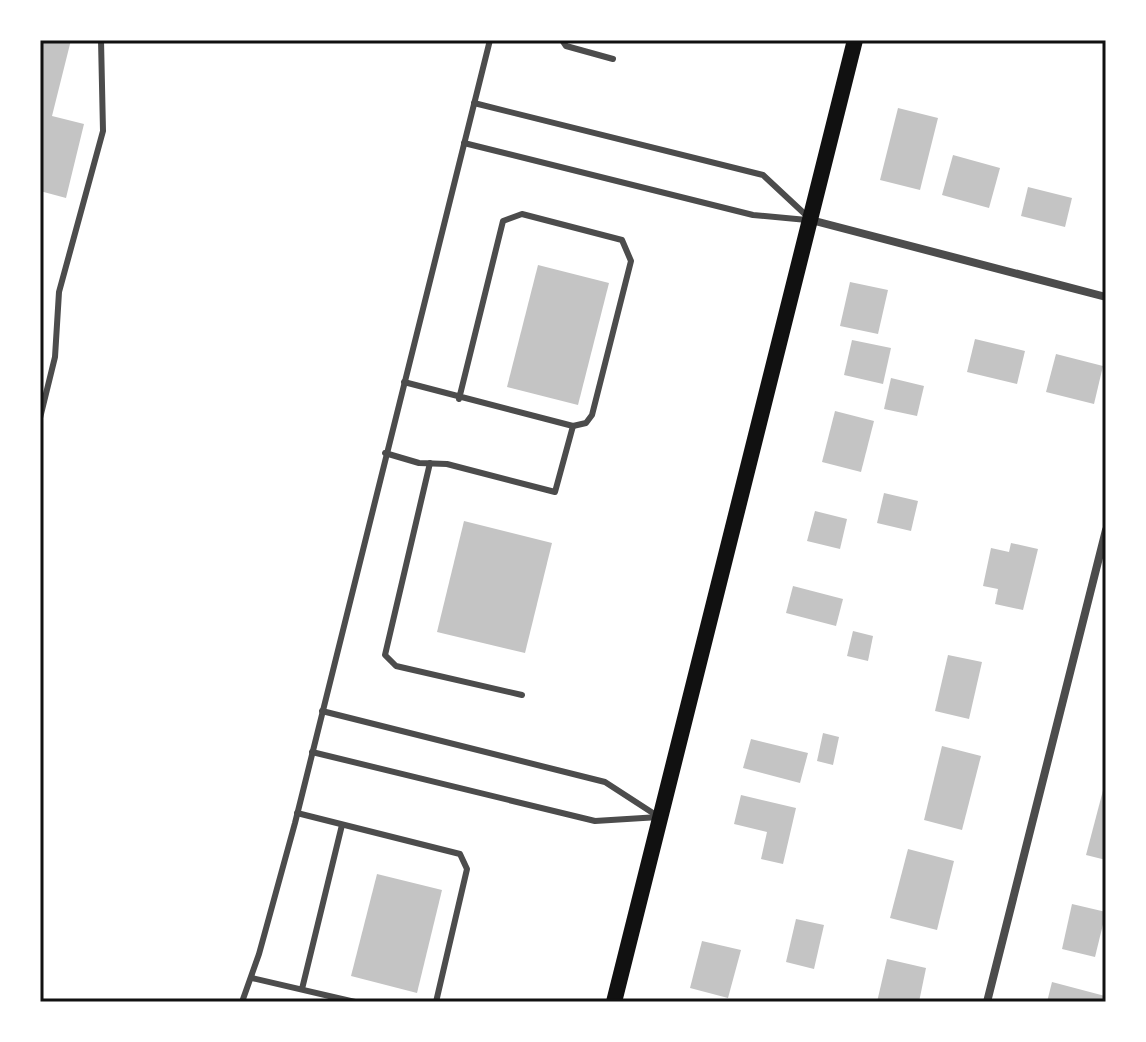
<svg xmlns="http://www.w3.org/2000/svg" width="1146" height="1042" font-family="'Archivo Narrow',sans-serif">
  <rect width="100%" height="100%" fill="#fff"/>
  <g fill="#c4c4c4">
    <path d="M40,40H71L52,116L84,124L66,198L40,191Z"/>
    <path d="M898,108L938,118L920,190L880,180Z"/>
    <path d="M953,155L1000,168L989,208L942,195Z"/>
    <path d="M1028,187L1072,198L1065,227L1021,216Z"/>
    <path d="M538,265L609,283L578,405L507,387Z"/>
    <path d="M850,282L888,290L878,334L840,326Z"/>
    <path d="M975,339L1025,351L1017,384L967,372Z"/>
    <path d="M852,340L891,348L883,384L844,375Z"/>
    <path d="M1056,354L1103,366L1094,404L1046,392Z"/>
    <path d="M891,378L924,386L917,416L884,409Z"/>
    <path d="M835,411L874,421L861,472L822,462Z"/>
    <path d="M884,493L918,501L911,531L877,523Z"/>
    <path d="M815,511L847,519L840,549L807,541Z"/>
    <path d="M464,521L552,543L525,653L437,632Z"/>
    <path d="M1011,543L1038,549L1023,610L995,604L998,589L983,586L991,548L1009,552Z"/>
    <path d="M793,586L843,599L836,626L786,613Z"/>
    <path d="M853,631L873,636L868,661L847,656Z"/>
    <path d="M948,655L982,662L969,719L935,711Z"/>
    <path d="M823,733L839,737L833,765L817,761Z"/>
    <path d="M751,739L808,753L800,783L743,768Z"/>
    <path d="M942,746L981,756L962,830L924,820Z"/>
    <path d="M1106,779V860L1086,855Z"/>
    <path d="M741,795L796,808L783,864L761,859L767,832L734,824Z"/>
    <path d="M908,849L954,861L937,930L890,918Z"/>
    <path d="M377,874L442,890L417,993L351,976Z"/>
    <path d="M1072,904L1106,912L1095,957L1062,949Z"/>
    <path d="M796,919L824,925L814,969L786,962Z"/>
    <path d="M702,941L741,950L728,998L690,988Z"/>
    <path d="M887,959L926,968L919,1002H877Z"/>
    <path d="M1052,982L1105,996L1104,1002H1047Z"/>
  </g>
  <g fill="none" stroke-linecap="round" stroke-linejoin="round">
    <g stroke="#4c4c4c" stroke-width="6">
      <path d="M562,40L566,46L613,59"/>
      <path d="M474,103L763,175L808,217"/>
      <path d="M464,143L753,215L807,220"/>
      <path d="M404,382L573,426L586,423L592,415L631,261L622,240L522,214L503,221L459,399"/>
      <path d="M40,418L55,357L59,292L103,131L101,40"/>
      <path d="M385,453L419,463L447,464L555,492L573,426"/>
      <path d="M430,463L385,655L396,666L522,695"/>
      <path d="M322,711L605,782L659,817"/>
      <path d="M312,752L595,821L659,817"/>
      <path d="M297,813L460,854L467,869L436,1002"/>
      <path d="M252,978L355,1002"/>
      <path d="M302,989L342,825"/>
      <path d="M242,1002L259,954L295,823L490,40"/>
    </g>
    <g stroke="#4c4c4c" stroke-width="8">
      <path d="M811,220L1106,297"/>
      <path d="M987,1002L1106,530"/>
    </g>
    <path stroke="#111" stroke-width="16" d="M614,1002L855,40"/>
  </g>
  <rect width="1146" height="1042" fill="none" stroke="#ffffff" stroke-width="84"/>
  <rect x="42" y="42" width="1062" height="958" fill="none" stroke="#111" stroke-width="3"/>
</svg>
